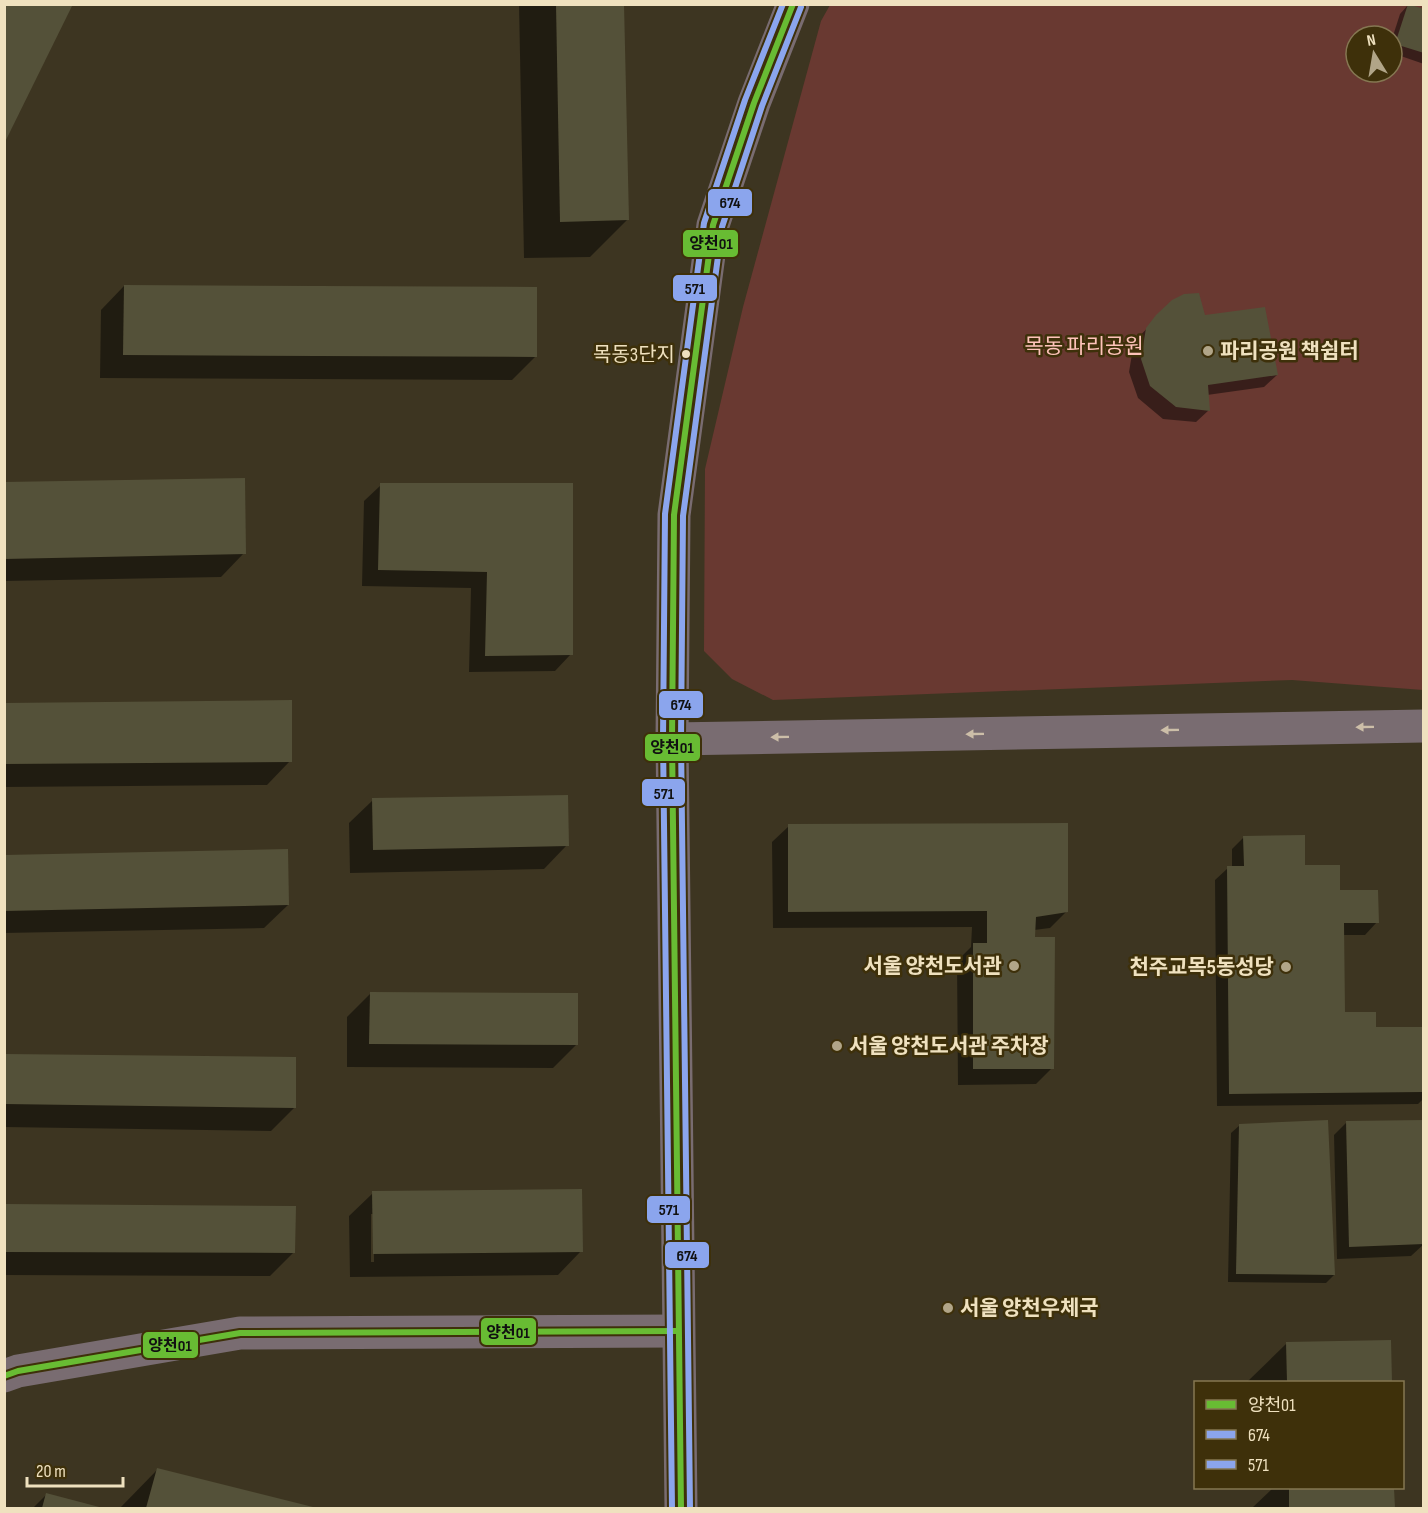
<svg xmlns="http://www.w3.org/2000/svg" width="1428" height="1513" font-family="'Sofia Sans Condensed','Noto Sans KR',sans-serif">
  <rect width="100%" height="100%" fill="#3d3521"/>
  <path fill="#693931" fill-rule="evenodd" d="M830,5H1423V690L1292,680L773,700L732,679L704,651L705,469L743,307L821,21ZM1356,36H1392V72H1356Z"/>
  <g fill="#0007" fill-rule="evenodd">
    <path d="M519,4H623L627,220L590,257L524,258Z"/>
    <path d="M1408,5L1424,10V64L1392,53V39L1400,14Z"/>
    <path d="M124,286L535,357L512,380L100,378L101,310Z"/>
    <path d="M1173,301L1204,317L1277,375L1264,387L1207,395L1209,410L1196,422L1163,419L1138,398L1129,372L1134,342Z"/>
    <path d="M4,484L244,553L221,577L4,581Z"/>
    <path d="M381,485H572L571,654L555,671L469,672L471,588L362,586L364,501Z"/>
    <path d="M4,704L290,761L267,785L4,787Z"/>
    <path d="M373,800L567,845L544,869L350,873L349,823Z"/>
    <path d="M789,826L1067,911L1050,928L1034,930L1052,1068L1036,1084L958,1085L957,961L971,947L972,927L773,928L772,842Z"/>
    <path d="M1244,837L1304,867L1377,922L1365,935H1343L1344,1014L1375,1029L1424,1028V1098L1418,1104L1217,1106L1215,880L1228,868H1232V849Z"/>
    <path d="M4,857L288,905L264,928L4,933Z"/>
    <path d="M371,993L577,1044L553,1068L347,1067V1017Z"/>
    <path d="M4,1055L294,1108L271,1131L4,1127Z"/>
    <path d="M1347,1122L1424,1244L1411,1256L1337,1259L1334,1135Z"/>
    <path d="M1240,1125L1334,1275L1326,1283L1228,1282L1231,1133Z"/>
    <path d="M373,1193L581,1251L558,1275L350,1277L349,1216ZM371,1214H374V1262H371Z"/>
    <path d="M4,1206L294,1252L270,1276L4,1275Z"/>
    <path d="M1390,1341L1391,1382H1247L1287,1343Z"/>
    <path d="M157,1470L314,1508H120Z"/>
    <path d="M1273,1488H1393V1508H1252Z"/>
    <path d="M46,1495L100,1508H33Z"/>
  </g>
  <g fill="#545139">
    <path d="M4,4H73L4,144Z"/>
    <path d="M556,4H624L629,220L560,222Z"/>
    <path d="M1408,4L1424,9V53L1395,44Z"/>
    <path d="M124,285L537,287V357L123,355Z"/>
    <path d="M1199,293L1205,315L1265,307L1278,375L1208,385L1210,411L1176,407L1150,386L1141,359L1146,328L1156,315L1172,300L1184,294Z"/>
    <path d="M245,478L246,554L4,559V482Z"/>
    <path d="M380,483H573V655L485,656L487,572L378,570Z"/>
    <path d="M292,700V762L4,764V703Z"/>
    <path d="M568,795L569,846L373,850L372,798Z"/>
    <path d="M1068,823V912L1036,917L1035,937H1055L1054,1069H973V943H987V911L788,912V824Z"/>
    <path d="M1305,835V865H1340V890H1378L1379,923H1344L1345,1012H1376V1027H1424V1092L1229,1094L1227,866H1244L1243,836Z"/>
    <path d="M288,849L289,905L4,911V855Z"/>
    <path d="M370,992L578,993V1045L369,1044Z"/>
    <path d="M4,1054L296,1057V1108L4,1104Z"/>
    <path d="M1328,1120L1335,1275L1236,1274L1239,1124Z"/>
    <path d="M1424,1120V1244L1349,1247L1346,1121Z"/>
    <path d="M582,1189L583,1252L373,1254L372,1191Z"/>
    <path d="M4,1204L296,1206L295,1253L4,1252Z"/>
    <path d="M1391,1340L1392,1382H1287L1286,1342Z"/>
    <path d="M157,1468L317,1508H146Z"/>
    <path d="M1289,1488H1394L1395,1508H1289Z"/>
    <path d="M46,1493L103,1508H42Z"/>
  </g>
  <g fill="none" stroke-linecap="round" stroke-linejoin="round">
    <g stroke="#796c71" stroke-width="33">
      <path d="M672,739L1424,726"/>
      <path d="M4,1376L18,1371L240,1333L678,1331"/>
      <path d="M681,1508L672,739L674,515L713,225L754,103L793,4"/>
    </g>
    <g stroke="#3e300a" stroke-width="10">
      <g id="bus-1">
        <path d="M4,1376L18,1371L240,1333L678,1331"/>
        <path d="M681,1508L672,739L674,515L713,225L754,103L793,4"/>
      </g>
    </g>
    <g stroke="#3e300a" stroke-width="10">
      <path id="bus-2" d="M690,1508L681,739L683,516L722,227L762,106L801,7"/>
    </g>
    <g stroke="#3e300a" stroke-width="10">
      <path id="bus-3" d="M672,1508L663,739L665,514L704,223L745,100L783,4"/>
    </g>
    <use href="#bus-1" stroke="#68bc33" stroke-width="6"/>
    <use href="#bus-2" stroke="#8ba5ed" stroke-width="6"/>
    <use href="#bus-3" stroke="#8ba5ed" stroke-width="6"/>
  </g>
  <defs><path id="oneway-solid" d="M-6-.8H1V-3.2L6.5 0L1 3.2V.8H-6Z" transform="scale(1.5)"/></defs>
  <g fill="#ccbea8">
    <use href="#oneway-solid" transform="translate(1365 727) rotate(179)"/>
    <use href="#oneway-solid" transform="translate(1170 730) rotate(179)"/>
    <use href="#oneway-solid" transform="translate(975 734) rotate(179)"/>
    <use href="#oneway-solid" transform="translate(780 737) rotate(179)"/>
  </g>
  <g fill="#b1a588" stroke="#3e300a" stroke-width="2">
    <circle cx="1208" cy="351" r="6"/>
    <circle cx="1014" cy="966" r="6"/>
    <circle cx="1286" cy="967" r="6"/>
    <circle cx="837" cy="1046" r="6"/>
    <circle cx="948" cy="1308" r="6"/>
  </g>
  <circle fill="#efe1bf" stroke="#3e300a" stroke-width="2" cx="686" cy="354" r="5"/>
  <g text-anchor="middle" stroke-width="5" stroke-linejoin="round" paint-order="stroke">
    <g font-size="20" fill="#efe1bf" stroke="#3e300a" text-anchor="end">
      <text x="675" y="361">목동3단지</text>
    </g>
    <g font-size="21" fill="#fec3ba" stroke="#3e300a">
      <text x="1084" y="353">목동 파리공원</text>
    </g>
    <g font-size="21" font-weight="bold" fill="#efe1bf" stroke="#3e300a" text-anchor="start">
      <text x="1220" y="358">파리공원 책쉼터</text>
      <text x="1002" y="973" text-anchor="end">서울 양천도서관</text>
      <text x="1274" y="974" text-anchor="end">천주교목5동성당</text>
      <text x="849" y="1053">서울 양천도서관 주차장</text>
      <text x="960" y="1315">서울 양천우체국</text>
    </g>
  </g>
  <g stroke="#3e300a" stroke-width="2">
    <rect x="707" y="188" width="46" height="29" rx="6" fill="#8ba5ed"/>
    <rect x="682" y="229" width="57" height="29" rx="6" fill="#68bc33"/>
    <rect x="672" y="274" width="46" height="28" rx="6" fill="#8ba5ed"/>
    <rect x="658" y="690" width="46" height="29" rx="6" fill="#8ba5ed"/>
    <rect x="644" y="733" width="57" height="29" rx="6" fill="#68bc33"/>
    <rect x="641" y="778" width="45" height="29" rx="6" fill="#8ba5ed"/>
    <rect x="646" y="1195" width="45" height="29" rx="6" fill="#8ba5ed"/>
    <rect x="664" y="1241" width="46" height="28" rx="6" fill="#8ba5ed"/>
    <rect x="480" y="1317" width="57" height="29" rx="6" fill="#68bc33"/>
    <rect x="142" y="1331" width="57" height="28" rx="6" fill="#68bc33"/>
  </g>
  <g font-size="16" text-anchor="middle" font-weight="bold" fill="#111">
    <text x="730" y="208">674</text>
    <text x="711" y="249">양천01</text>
    <text x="695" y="294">571</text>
    <text x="681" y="710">674</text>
    <text x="672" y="753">양천01</text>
    <text x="664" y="799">571</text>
    <text x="669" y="1215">571</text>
    <text x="687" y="1261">674</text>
    <text x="508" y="1338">양천01</text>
    <text x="170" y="1351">양천01</text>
  </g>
  <rect width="1428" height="1513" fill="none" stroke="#efe1bf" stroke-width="12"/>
  <rect x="1194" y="1381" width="210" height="108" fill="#3e300a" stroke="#857752" stroke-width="1.5"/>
  <rect x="1206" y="1400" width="30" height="9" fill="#68bc33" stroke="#857752" stroke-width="1.5"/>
  <text x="1248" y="1411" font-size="18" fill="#efe1bf">양천01</text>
  <rect x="1206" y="1430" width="30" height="9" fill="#8ba5ed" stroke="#857752" stroke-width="1.5"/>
  <text x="1248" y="1441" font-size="18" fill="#efe1bf">674</text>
  <rect x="1206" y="1460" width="30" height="9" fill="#8ba5ed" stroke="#857752" stroke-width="1.5"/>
  <text x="1248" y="1471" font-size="18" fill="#efe1bf">571</text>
  <g transform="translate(1374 54) rotate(349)"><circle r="28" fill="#3e300a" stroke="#857752" stroke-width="1.5"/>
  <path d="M0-4.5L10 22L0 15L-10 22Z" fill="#b1a588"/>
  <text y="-9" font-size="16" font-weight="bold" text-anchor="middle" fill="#efe1bf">N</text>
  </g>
  <path d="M27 1477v9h96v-9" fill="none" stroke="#efe1bf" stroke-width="3"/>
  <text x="36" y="1477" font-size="18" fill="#efe1bf" stroke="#3e300a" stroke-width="4.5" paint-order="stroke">20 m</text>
</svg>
